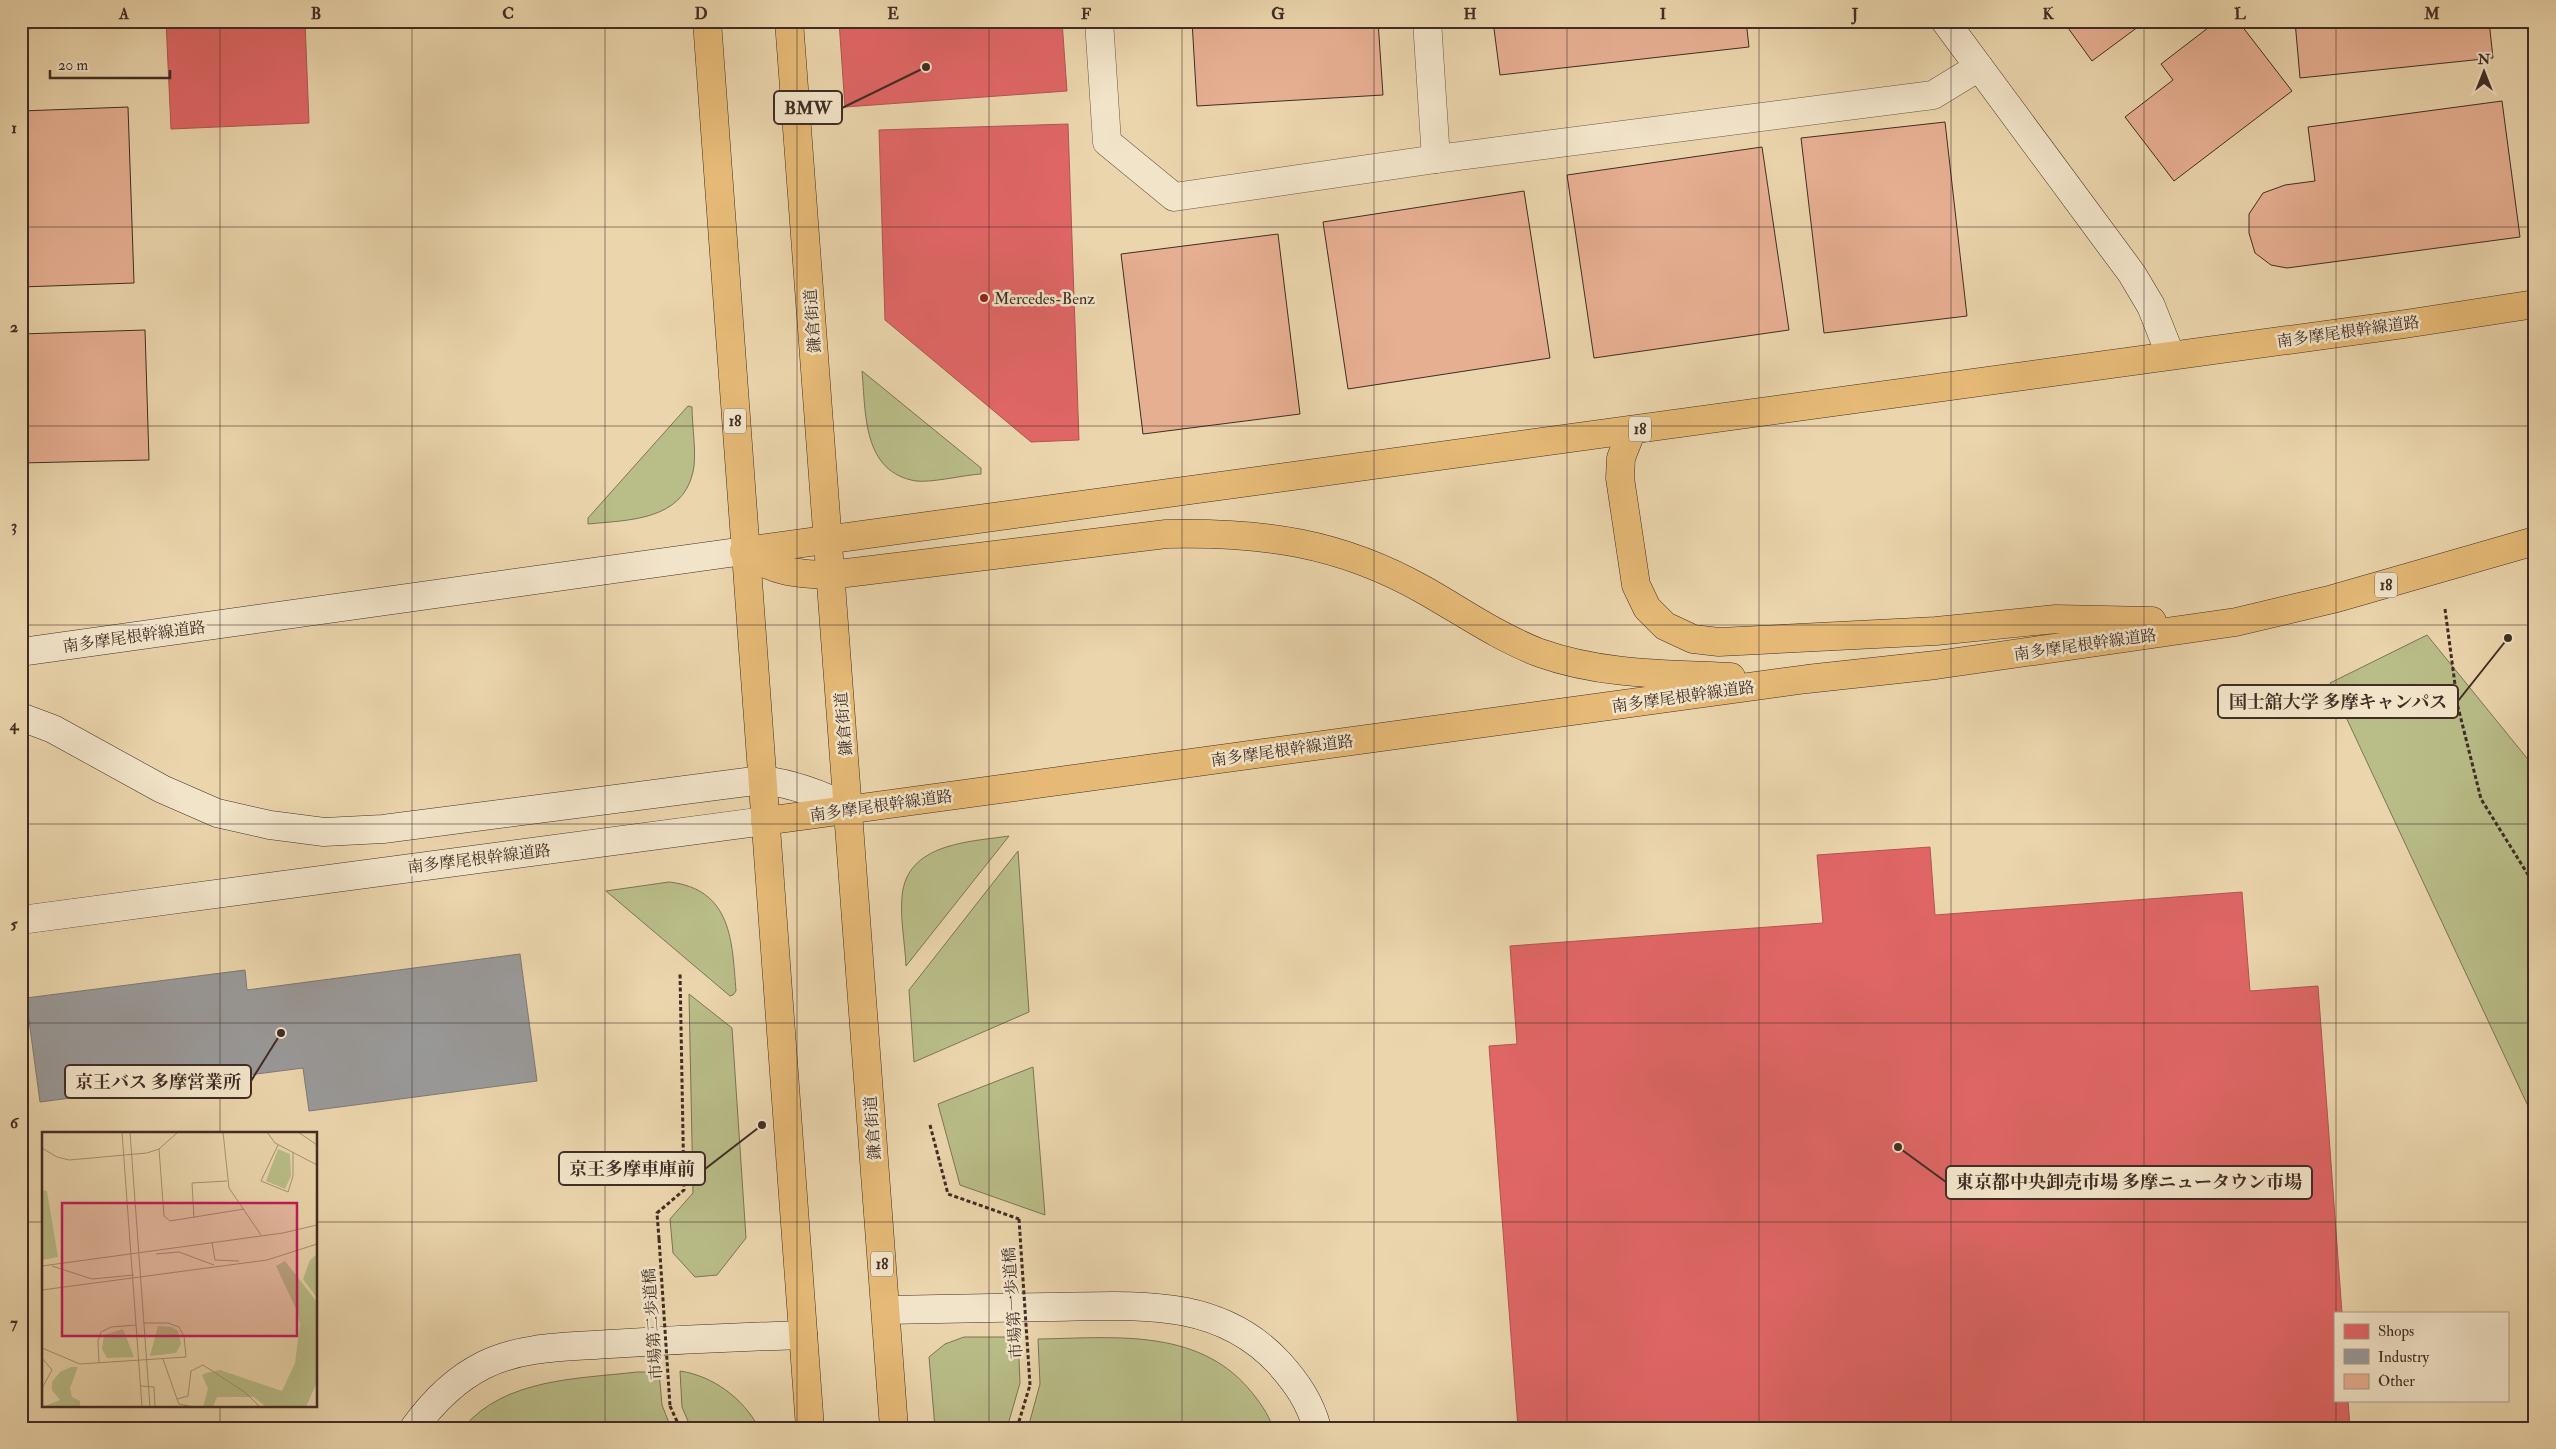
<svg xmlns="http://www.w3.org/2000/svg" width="2556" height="1449" font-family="'IM FELL Double Pica','Noto Serif JP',serif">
  <rect width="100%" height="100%" fill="#ebd5ac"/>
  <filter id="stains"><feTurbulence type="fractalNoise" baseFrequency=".004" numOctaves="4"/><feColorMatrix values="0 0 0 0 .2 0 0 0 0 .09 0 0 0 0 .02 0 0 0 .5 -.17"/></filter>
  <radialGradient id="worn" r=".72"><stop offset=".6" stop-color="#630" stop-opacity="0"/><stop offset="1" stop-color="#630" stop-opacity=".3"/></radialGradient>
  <g fill="#b9bd88" stroke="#7c7556">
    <path d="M862,371L981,468V474C964,475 931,483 916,481C862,472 866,413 862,371Z"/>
    <path d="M688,406L692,407C692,426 697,455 693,472C682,521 628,520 588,524V518Z"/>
    <path d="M2427,635L2535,768V1121L2330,683Z"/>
    <path d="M1009,836L906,966C905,943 900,919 902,897C906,843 969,842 1009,836Z"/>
    <path d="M1018,851L1029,1012L914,1062L909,990Z"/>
    <path d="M669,882C732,889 732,941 736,991L733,995L730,996L606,891Z"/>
    <path d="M689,994L732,1028L746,1238L717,1275L695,1277L673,1253L670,1219L693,1193Z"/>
    <path d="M1033,1067L1045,1215L960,1185L938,1104Z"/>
    <path d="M964,1337H1018L1020,1383L1007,1428H935L929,1357L945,1344Z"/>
    <path d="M1038,1339C1111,1338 1196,1327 1249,1389C1259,1401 1268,1413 1273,1428H1028L1040,1384Z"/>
    <path d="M680,1371C713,1376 743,1398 759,1428H691L682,1407Z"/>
    <path d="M637,1372H659L662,1405L671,1428H463C505,1378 578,1379 637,1372Z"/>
  </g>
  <g fill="#e06666" stroke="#b05552">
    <path d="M166,21H305L309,123L171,129Z"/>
    <path d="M839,21H1062L1067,91L845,107Z"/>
    <path d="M1068,124L1079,440L1031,442L885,320L879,130Z"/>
    <path d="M1930,847L1935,915L2242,892L2250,991L2318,986L2342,1313H2335V1400H2348L2350,1428H1518L1489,1046L1517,1044L1510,946L1823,923L1817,855Z"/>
  </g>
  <path fill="#999" stroke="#7e7976" d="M520,954L537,1081L309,1111L303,1068L40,1102L26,998L245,970L247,990Z"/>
  <g fill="#e7af92" stroke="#402d25">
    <path d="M21,21H68V27L21,29Z"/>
    <path d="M1192,21H1378L1383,95L1197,106Z"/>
    <path d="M1493,21H1746L1749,47L1500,75Z"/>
    <path d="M2063,21H2146L2092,61Z"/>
    <path d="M2217,21H2238L2292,91L2174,181L2125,117L2173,80L2161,64Z"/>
    <path d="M2295,21H2489L2493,58L2300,78Z"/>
    <path d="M2502,101L2520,237L2287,268L2271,265L2255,253L2249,233V214L2263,193L2285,185L2315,181L2308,127Z"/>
    <path d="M128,107L134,283L21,287V111Z"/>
    <path d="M1945,122L1967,316L1824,333L1801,138Z"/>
    <path d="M1762,147L1789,330L1594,358L1567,175Z"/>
    <path d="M1524,191L1550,358L1348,389L1323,222Z"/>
    <path d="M1278,234L1300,414L1143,434L1121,254Z"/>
    <path d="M145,330L149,460L21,463V334Z"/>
  </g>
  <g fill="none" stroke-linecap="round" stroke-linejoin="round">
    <g stroke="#6b5747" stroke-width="29">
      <g id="street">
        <path d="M1099,21L1107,142L1174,197L1436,159L1933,95L1979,67"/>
        <path d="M1427,21L1436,159"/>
      </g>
    </g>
    <g stroke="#402d25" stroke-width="29">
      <g id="secondary">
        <path d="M1945,21L2132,274L2151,306L2170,354"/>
        <path d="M21,652L744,551"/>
        <path d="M21,717L53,729L162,789L217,813L270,825L324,832L383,829L762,780C794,784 821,794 850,809"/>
        <path d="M21,920L765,821"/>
        <path d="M886,1310C940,1309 994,1308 1049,1307C1132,1306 1217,1296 1279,1363C1297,1383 1310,1402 1317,1428"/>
        <path d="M414,1428C432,1403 456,1379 484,1365C522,1346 568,1347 610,1344C674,1340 739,1337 803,1335"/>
      </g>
    </g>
    <g stroke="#402d25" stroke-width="29">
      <g id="primary">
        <path d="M707,21L810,1428"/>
        <path d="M789,21L894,1428"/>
        <path d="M1632,430L1621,458L1620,478L1636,585L1647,608L1665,626L1693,639L1719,642L1936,631L2056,619L2152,621"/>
        <path d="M744,551L2405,324L2535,304"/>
        <path d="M744,551C773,572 795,574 830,575L1166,534C1262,532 1339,542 1424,590C1463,612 1498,637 1540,653C1602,675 1666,674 1731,677"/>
        <path d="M765,821L1807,679L1936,665L2236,622L2333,599L2535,541"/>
      </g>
    </g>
    <g stroke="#402d25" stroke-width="3" stroke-dasharray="4 2.5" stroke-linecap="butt">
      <path d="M2445,609L2458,707L2481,799L2535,886"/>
      <path d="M930,1125L948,1194L1019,1219"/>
      <path d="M659,1239L657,1213L684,1190L680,972"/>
      <path d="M670,1406L680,1428"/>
      <path d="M1017,1428L1030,1385"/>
    </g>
    <use href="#street" stroke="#f2e4c9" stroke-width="28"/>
    <use href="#secondary" stroke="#f2e4c9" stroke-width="28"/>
    <use href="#primary" stroke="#e6ba76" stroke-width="28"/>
    <g stroke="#402d25" stroke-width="3" stroke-dasharray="4 2.5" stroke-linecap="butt">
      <path d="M1019,1219L1030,1385"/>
      <path d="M659,1239L670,1406"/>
    </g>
  </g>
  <path fill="none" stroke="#402d25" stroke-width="1" stroke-opacity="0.55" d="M220,21V1133M412,21V1428M605,21V1428M797,21V1428M989,21V1428M1182,21V1428M1374,21V1428M1567,21V1428M1759,21V1428M1951,21V1428M2144,21V1428M2336,21V1313M21,227H2535M21,426H2535M21,625H2535M21,824H2535M21,1023H2535M21,1222H44M316,1222H2535M2336,1400V1428M220,1405V1428"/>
  <circle fill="#8f2418" stroke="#f2e4c9" stroke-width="2" cx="984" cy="298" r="5"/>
  <g text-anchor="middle" stroke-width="5" stroke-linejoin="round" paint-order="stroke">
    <g fill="#f2e4c9" stroke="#756456" stroke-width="1">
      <rect x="724" y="408.5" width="22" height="25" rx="4"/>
      <rect x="1629" y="416.5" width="22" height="25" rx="4"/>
      <rect x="2375" y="572.5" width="22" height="25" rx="4"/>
      <rect x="871" y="1251.5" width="22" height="25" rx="4"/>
    </g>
    <g font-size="15" font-weight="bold" fill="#402d25">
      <text x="735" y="426">18</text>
      <text x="1640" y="434">18</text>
      <text x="2386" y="590">18</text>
      <text x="882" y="1269">18</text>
    </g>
    <g font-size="16" fill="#402d25" stroke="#f2e4c9" text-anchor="start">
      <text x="994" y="304">Mercedes-Benz</text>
    </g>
    <g font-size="16" fill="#402d25" stroke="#f2e4c9">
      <text transform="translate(812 321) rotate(-94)" y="6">鎌倉街道</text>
      <text transform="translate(2348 331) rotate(-8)" y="6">南多摩尾根幹線道路</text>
      <text transform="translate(134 636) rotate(-8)" y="6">南多摩尾根幹線道路</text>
      <text transform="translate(2085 644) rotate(-8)" y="6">南多摩尾根幹線道路</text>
      <text transform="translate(1683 696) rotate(-8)" y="6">南多摩尾根幹線道路</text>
      <text transform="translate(843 724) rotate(-95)" y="6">鎌倉街道</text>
      <text transform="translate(1282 750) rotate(-8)" y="6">南多摩尾根幹線道路</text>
      <text transform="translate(881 805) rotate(-8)" y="6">南多摩尾根幹線道路</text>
      <text transform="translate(479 858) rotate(-7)" y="6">南多摩尾根幹線道路</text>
      <text transform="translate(872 1128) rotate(-94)" y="6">鎌倉街道</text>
      <text transform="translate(1012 1303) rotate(-94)" y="6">市場第一歩道橋</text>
      <text transform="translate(652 1324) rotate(-94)" y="6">市場第二歩道橋</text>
    </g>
  </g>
  <g transform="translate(42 1132)">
    <rect width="275" height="275" fill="#ebd5ac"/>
    <path d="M236,17L248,22L249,44L243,57L224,49ZM0,58L5,59L16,125L0,128ZM275,122V166L261,147L268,128ZM243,129L275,170V250L264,275H224L212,265H175L171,275H161L166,257L160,243L164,241L178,238L240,259L253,231L258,193L255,179L234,134ZM116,194L130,195L136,199L139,212L134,221L108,224ZM81,197L92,225L65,226L60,217L62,203ZM29,235H36L28,256L30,265L38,269V275H0L18,268L10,258V250L18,240Z" fill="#b9bd88"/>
    <path fill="none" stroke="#a79276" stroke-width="1" d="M80,0L100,275M88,0L108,275M181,0L187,56L219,103M225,0L233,11L275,33M256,0L275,13M236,13L219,49L246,60L251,44V20M0,16L15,25L27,28L105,21L117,17L136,0M117,17L122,84L128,89L202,77M152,86L150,51L185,49M170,110L173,128L197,129M114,122L137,120L172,133M0,134L241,101L275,93M10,134L50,147L92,143M0,158L225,128L275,112M0,216L38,232L144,225L142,204L137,195L126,191H102M0,226L10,238L0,256M121,227L135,267L146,264L149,239L161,233L204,261L218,275M57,231L56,209L59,200L69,195L94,193M99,254L112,255L113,275M135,267L137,272L152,275"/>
    <path fill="#c2185b" fill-opacity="0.15" stroke="#c2185b" stroke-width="2.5" d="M20,71H255V204H20Z"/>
    <rect width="275" height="275" fill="none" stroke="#402d25" stroke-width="2.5"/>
  </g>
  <path fill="none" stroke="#402d25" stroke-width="2" d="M926 67L842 108M2508 638L2458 701M281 1033L251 1081M762 1125L705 1169M1898 1147L1946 1182"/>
  <g fill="#402d25" stroke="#f2e4c9" stroke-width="2">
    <circle cx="926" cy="67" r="5"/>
    <circle cx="2508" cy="638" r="5"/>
    <circle cx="281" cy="1033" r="5"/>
    <circle cx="762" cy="1125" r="5"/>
    <circle cx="1898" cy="1147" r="5"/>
  </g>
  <g fill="#f2e4c9" stroke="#402d25" stroke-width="2">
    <rect x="774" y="91" width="68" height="33" rx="5"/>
    <rect x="2218" y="685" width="240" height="33" rx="5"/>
    <rect x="65" y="1065" width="186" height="33" rx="5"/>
    <rect x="559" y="1152" width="146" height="33" rx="5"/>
    <rect x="1946" y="1166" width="366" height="33" rx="5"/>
  </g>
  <g font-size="18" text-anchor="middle" font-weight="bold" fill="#402d25">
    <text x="808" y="114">BMW</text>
    <text x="2338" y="708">国士舘大学 多摩キャンパス</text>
    <text x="158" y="1088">京王バス 多摩営業所</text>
    <text x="632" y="1175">京王多摩車庫前</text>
    <text x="2129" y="1188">東京都中央卸売市場 多摩ニュータウン市場</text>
  </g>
  <rect width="2556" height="1449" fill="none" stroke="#ebd5ac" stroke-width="55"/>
  <rect x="2334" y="1312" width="175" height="90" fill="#f2e4c9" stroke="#ab9b87"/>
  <rect x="2344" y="1324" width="25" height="15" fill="#e06666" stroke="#ab9b87"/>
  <text x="2378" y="1336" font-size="15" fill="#402d25">Shops</text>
  <rect x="2344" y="1349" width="25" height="15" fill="#999999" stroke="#ab9b87"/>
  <text x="2378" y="1362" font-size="15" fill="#402d25">Industry</text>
  <rect x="2344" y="1374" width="25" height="15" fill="#e7af92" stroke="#ab9b87"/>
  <text x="2378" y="1386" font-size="15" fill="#402d25">Other</text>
  <g transform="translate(2484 72)" stroke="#f2e4c9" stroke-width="4" paint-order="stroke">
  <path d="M0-4L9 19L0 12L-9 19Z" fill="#402d25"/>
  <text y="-8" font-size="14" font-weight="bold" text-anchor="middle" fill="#402d25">N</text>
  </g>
  <path d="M50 70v8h120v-8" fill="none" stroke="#402d25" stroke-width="2.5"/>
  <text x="58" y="70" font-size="15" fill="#402d25" stroke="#f2e4c9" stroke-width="4" paint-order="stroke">20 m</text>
  <rect x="28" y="28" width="2500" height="1394" fill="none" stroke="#402d25" stroke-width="2"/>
  <g font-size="16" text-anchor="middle" font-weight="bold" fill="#402d25">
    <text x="124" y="19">A</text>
    <text x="316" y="19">B</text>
    <text x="508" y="19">C</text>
    <text x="701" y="19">D</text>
    <text x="893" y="19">E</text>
    <text x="1086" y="19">F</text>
    <text x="1278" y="19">G</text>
    <text x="1470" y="19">H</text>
    <text x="1663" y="19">I</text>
    <text x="1855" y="19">J</text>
    <text x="2048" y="19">K</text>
    <text x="2240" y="19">L</text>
    <text x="2432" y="19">M</text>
    <text x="14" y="133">1</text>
    <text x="14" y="332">2</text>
    <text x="14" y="531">3</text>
    <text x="14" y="730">4</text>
    <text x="14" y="929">5</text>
    <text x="14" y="1128">6</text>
    <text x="14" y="1328">7</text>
  </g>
  <rect width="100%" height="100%" filter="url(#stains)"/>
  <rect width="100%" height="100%" fill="url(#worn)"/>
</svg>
